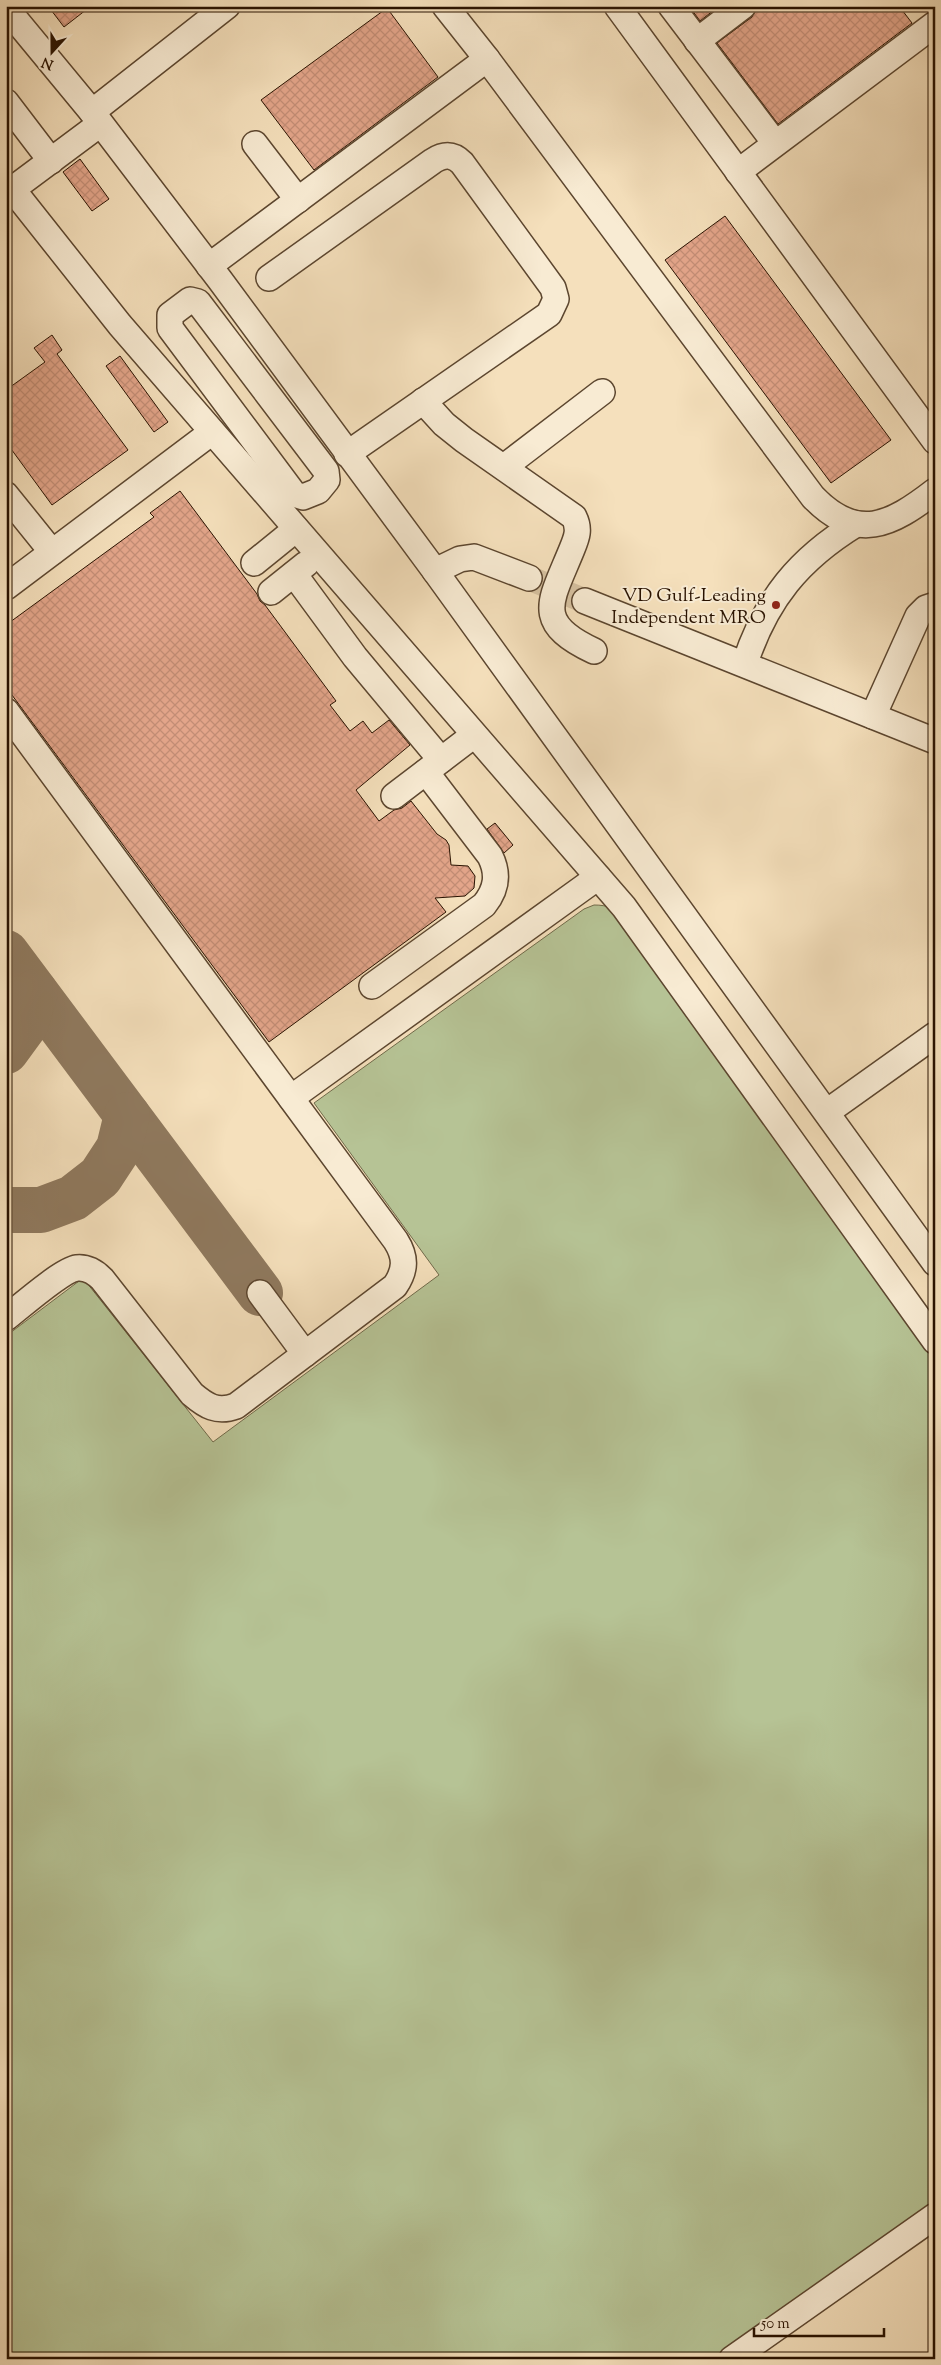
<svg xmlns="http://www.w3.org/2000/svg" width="941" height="2365" font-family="'Sorts Mill Goudy',serif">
  <defs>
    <pattern id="building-cross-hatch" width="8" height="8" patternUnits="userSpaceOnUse" patternTransform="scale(1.25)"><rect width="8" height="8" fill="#e3a58a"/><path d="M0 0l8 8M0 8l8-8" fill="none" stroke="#c38d75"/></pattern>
  </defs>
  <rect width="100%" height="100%" fill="#f5e0bc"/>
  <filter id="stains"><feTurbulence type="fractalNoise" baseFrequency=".004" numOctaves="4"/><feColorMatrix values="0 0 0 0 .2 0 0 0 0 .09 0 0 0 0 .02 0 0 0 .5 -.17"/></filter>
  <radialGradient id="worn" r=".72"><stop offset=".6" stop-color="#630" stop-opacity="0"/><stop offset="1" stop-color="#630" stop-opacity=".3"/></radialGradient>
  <path fill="#b6c395" stroke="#706a4a" d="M594,905C608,905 614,908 623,918L935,1354V2209L723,2359H6V1336L83,1278L213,1442L439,1275L314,1103L584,909Z"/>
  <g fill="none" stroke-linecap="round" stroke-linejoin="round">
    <g stroke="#8f795e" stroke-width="46">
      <path d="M6,953L260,1293"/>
      <path d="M6,1051L25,1025L35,992"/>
      <path d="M6,1210H41L73,1198L100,1177L119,1148L127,1115"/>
    </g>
  </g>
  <g fill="url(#building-cross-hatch)" stroke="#291200">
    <path d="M48,6H91L64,27Z"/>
    <path d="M689,6H719L700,21Z"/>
    <path d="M757,6H899L912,23L778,124L717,43L752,17Z"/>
    <path d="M387,8L438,77L314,170L261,100Z"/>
    <path d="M80,159L109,199L92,211L63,172Z"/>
    <path d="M725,216L891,440L831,483L665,260Z"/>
    <path d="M52,335L62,350L57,354L128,450L52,505L6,442V390L45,362L34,348Z"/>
    <path d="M120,356L168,422L154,432L106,366Z"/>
    <path d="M180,491L257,594L260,601L265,605L336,701L330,705L350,731L363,721L372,733L389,720L410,745L356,790L379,821L394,810L402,808L411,801L437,834L446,840L449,845L451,865L468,866L475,876L474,888L465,896L435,898L446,912L269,1042L6,687V625L154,517L150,513Z"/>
    <path d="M495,823L513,845L504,853L487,829Z"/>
  </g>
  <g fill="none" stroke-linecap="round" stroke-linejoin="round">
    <path stroke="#d6c1a0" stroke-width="25" stroke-dasharray="25 12" stroke-linecap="butt" d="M529,578L585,601"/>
    <g stroke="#5c462f" stroke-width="28">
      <g id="minor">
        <path d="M445,6L487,59L813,497C857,543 891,525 935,491"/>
        <path d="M617,6L935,441"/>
        <path d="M671,6L775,143"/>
        <path d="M6,8L92,112L220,280L435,571L935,1263"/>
        <path d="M697,41L743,6"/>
        <path d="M6,102L51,161"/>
        <path d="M92,112L227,6"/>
        <path d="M255,144L298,200"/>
        <path d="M738,172L935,24"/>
        <path d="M13,190L120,325L624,907L935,1341"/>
        <path d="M6,194L100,124"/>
        <path d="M209,266L487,59"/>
        <path d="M269,278L433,161C444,154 453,154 462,163L553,288L556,299L549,314L347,454"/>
        <path d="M190,300L198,302L326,471L327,480L318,491L303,497L294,494L170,328V315Z"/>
        <path d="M423,401L444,424L464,440L574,517C580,529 577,537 572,549C551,601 532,622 594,651"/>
        <path d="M504,467L602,392"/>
        <path d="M6,495L52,552"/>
        <path d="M254,563L296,529"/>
        <path d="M435,571L460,559L474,557L529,578"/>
        <path d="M294,574L355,657L441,760"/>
        <path d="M6,587L212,432"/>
        <path d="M271,592L306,564"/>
        <path d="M585,601L935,741"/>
        <path d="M745,663C766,599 799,559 856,524"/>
        <path d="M6,711L396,1241C406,1257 406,1270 395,1286L236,1406C217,1413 206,1406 192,1394L102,1279C95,1272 87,1267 77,1268C62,1270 20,1307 6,1318"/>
        <path d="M873,716L918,616L926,608L935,605"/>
        <path d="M394,796L474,735"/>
        <path d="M372,986L484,905C497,889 499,874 490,856L426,772"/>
        <path d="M291,1098L598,877"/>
        <path d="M827,1112L935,1035"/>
        <path d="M260,1293L305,1354"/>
        <path d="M732,2359L935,2216"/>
      </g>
    </g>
    <use href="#minor" stroke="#f8ebd3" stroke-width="25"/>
  </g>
  <circle fill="#8f2418" stroke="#f8ebd3" stroke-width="2" cx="776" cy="605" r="5"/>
  <g text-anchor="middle" stroke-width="4" stroke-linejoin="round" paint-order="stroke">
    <g font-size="19" fill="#291200" stroke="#f8ebd3" text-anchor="end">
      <text x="766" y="601">VD Gulf-Leading<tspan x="766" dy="22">Independent MRO</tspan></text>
    </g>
  </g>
  <rect width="941" height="2365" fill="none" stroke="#f5e0bc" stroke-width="25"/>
  <rect x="8" y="8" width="926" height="2350" fill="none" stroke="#291200" stroke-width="2.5"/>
  <rect x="12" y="12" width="916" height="2340" fill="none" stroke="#291200"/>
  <g transform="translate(52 52) rotate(201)" stroke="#f8ebd3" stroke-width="4" paint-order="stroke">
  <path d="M0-4L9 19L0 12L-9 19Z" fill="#291200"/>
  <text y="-8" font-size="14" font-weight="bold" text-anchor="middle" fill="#291200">N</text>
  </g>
  <path d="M754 2328v8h130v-8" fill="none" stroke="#291200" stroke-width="2.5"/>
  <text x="761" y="2328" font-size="15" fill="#291200" stroke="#f8ebd3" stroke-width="4" paint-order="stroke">50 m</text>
  <rect width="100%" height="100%" filter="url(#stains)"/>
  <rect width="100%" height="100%" fill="url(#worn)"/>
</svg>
